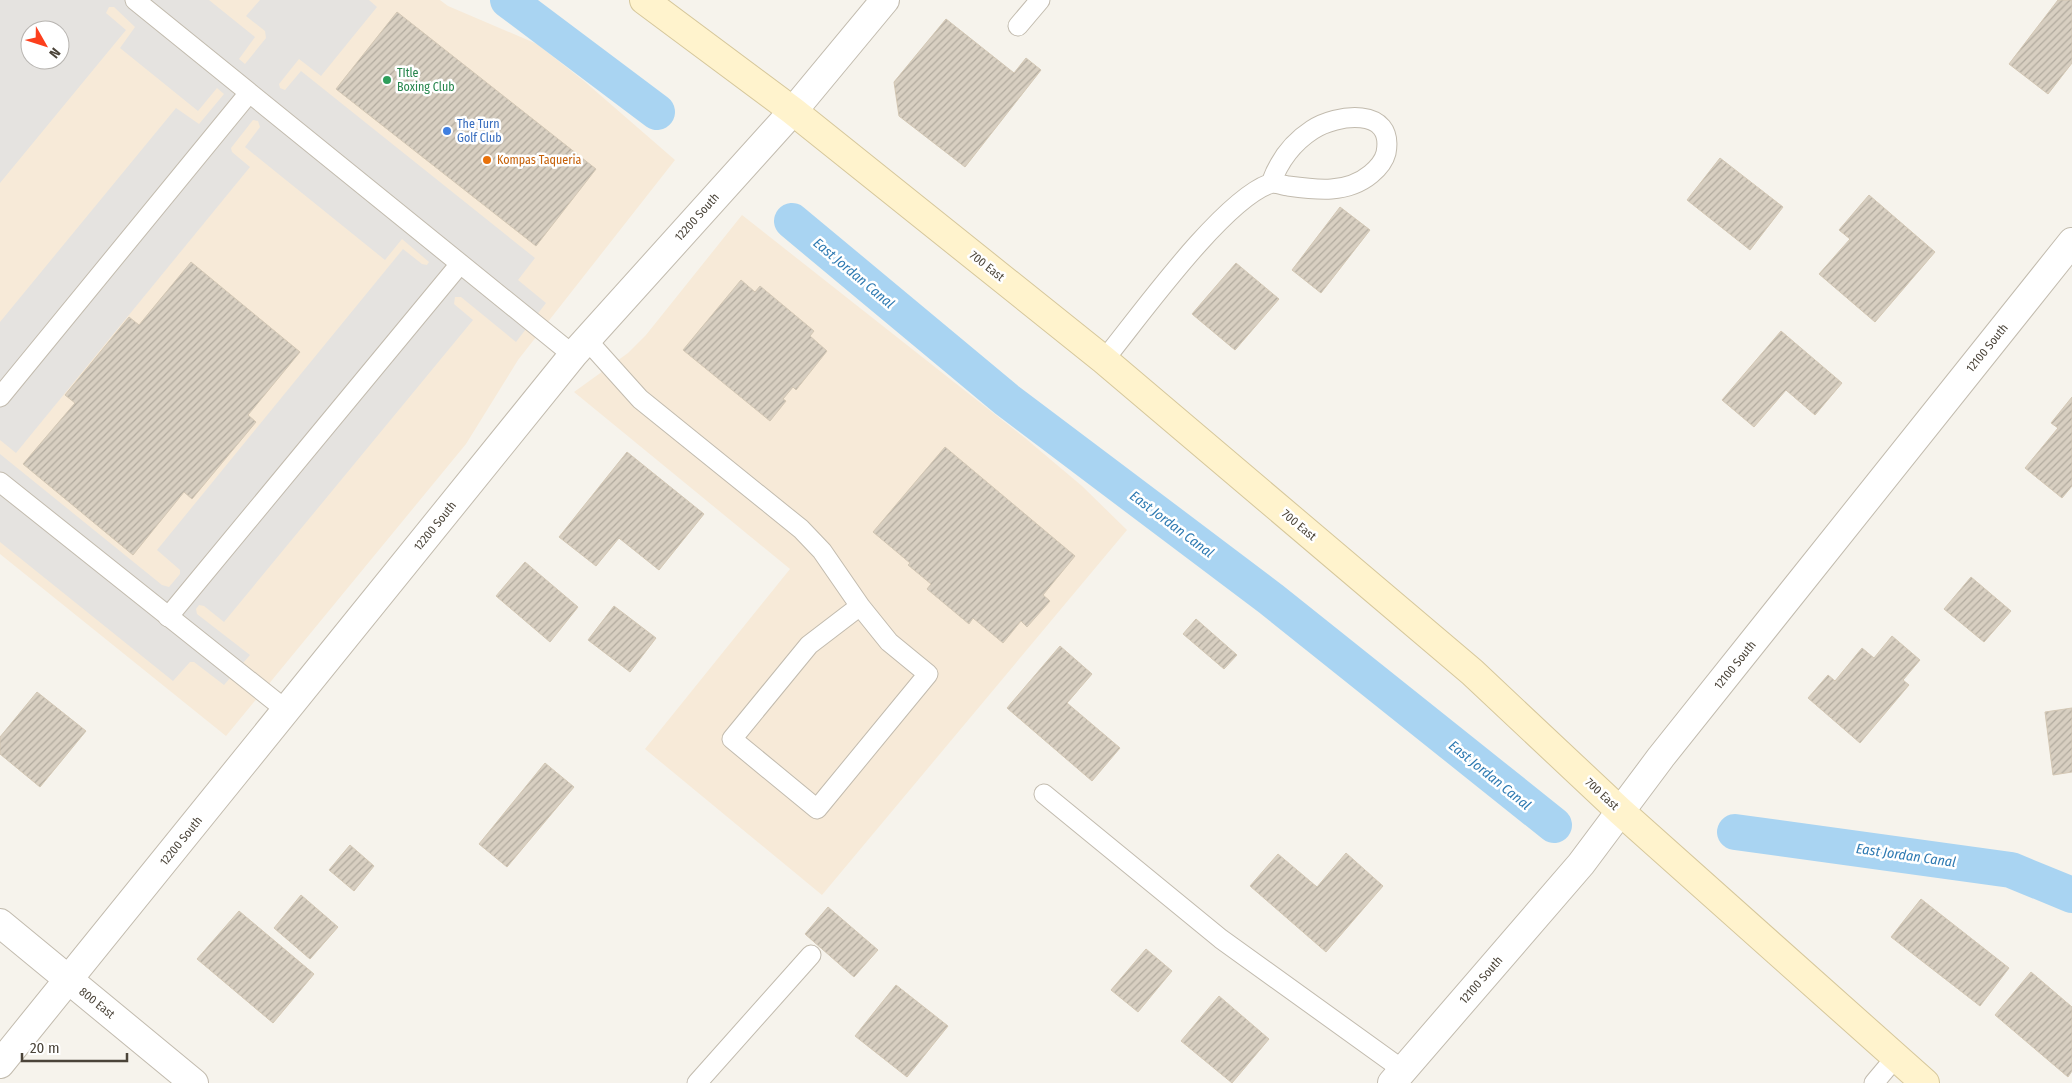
<svg xmlns="http://www.w3.org/2000/svg" width="2072" height="1083" font-family="'Fira Sans Condensed',sans-serif">
  <defs>
    <pattern id="building-hatch" width="6" height="6" patternUnits="userSpaceOnUse" patternTransform="scale(1.25)"><rect width="6" height="6" fill="#d8cfc1"/><path d="M-1 1l2-2M0 6l6-6M5 7l2-2" fill="none" stroke="#b1aa9e"/></pattern>
  </defs>
  <rect width="100%" height="100%" fill="#f6f3ec"/>
  <g fill="#f7ead8" fill-rule="evenodd">
    <path d="M0,0H440L448,6L537,44L584,81L675,160L518,360L466,444L226,736L0,554ZM30,30H60V60H30Z"/>
    <path d="M742,215L1025,438L1082,486L1127,530L822,895L645,749L790,569L574,392L628,353L646,335Z"/>
  </g>
  <path fill="#e5e3e0" fill-rule="evenodd" d="M0,0H209L255,37L239,59L245,64L266,38L265,31L246,16L260,0H369L377,7L321,76L299,59L279,84L280,88L285,90L301,71L535,258L518,280L546,303L516,342L461,297H455L454,304L473,320L224,622L204,606L199,605L196,609L197,614L250,655L224,685L194,662H190L173,681L0,542V454L162,585L169,587L180,574V570L157,550L403,249L422,264L427,265L429,262L402,239L385,260L245,147L260,127L258,121L253,120L231,148L232,152L250,167L16,453L0,440V322L176,108L199,124L224,94L217,88L198,111L120,48L135,27L114,7H109L106,13L126,30L0,183ZM30,30H60V60H30Z"/>
  <g fill="none" stroke-linecap="round" stroke-linejoin="round">
    <g stroke="#a9d4f2" stroke-width="36">
      <path d="M508,0L657,112"/>
      <path d="M792,221L1007,400L1271,599L1554,825"/>
      <path d="M1735,832L2011,870L2072,895"/>
    </g>
  </g>
  <g fill="url(#building-hatch)" stroke="#d3c7b4">
    <path d="M2058,0H2072V63L2048,94L2009,64Z"/>
    <path d="M397,12L596,169L536,246L336,89Z"/>
    <path d="M946,19L1014,73L1026,58L1041,70L965,167L899,116L894,82Z"/>
    <path d="M1720,158L1783,207L1750,250L1687,200Z"/>
    <path d="M1869,195L1935,252L1875,322L1819,274L1850,239L1839,230Z"/>
    <path d="M1340,207L1370,230L1321,293L1292,270Z"/>
    <path d="M191,262L300,352L248,415L256,422L192,499L184,492L133,555L23,464L75,403L65,395L129,317L139,325Z"/>
    <path d="M1236,263L1279,299L1235,350L1192,314Z"/>
    <path d="M741,280L755,292L760,286L814,331L810,336L827,351L796,390L793,387L783,399L786,401L770,421L683,350Z"/>
    <path d="M1781,331L1842,383L1815,415L1786,390L1754,427L1722,400Z"/>
    <path d="M2072,397V486L2062,498L2025,468L2058,428L2051,423Z"/>
    <path d="M945,447L1075,556L1043,595L1050,601L1027,627L1021,621L1003,643L973,618L969,624L927,589L931,584L908,565L910,563L873,532Z"/>
    <path d="M627,452L704,514L659,570L619,538L596,566L559,537Z"/>
    <path d="M525,562L578,607L550,642L496,596Z"/>
    <path d="M1971,577L2011,611L1984,642L1944,609Z"/>
    <path d="M614,606L656,638L630,672L588,640Z"/>
    <path d="M1196,619L1237,655L1224,669L1183,634Z"/>
    <path d="M1892,636L1920,660L1903,680L1909,685L1860,743L1808,698L1828,675L1835,681L1862,648L1874,658Z"/>
    <path d="M1060,646L1092,674L1067,703L1120,748L1092,781L1007,708Z"/>
    <path d="M37,692L86,731L40,787L0,754V737Z"/>
    <path d="M2072,708V772L2053,775L2045,712Z"/>
    <path d="M545,763L574,787L507,867L479,844Z"/>
    <path d="M350,845L374,866L354,891L329,870Z"/>
    <path d="M1346,853L1383,886L1326,952L1250,886L1278,854L1317,887Z"/>
    <path d="M301,895L338,927L310,959L274,928Z"/>
    <path d="M1921,899L2009,968L1980,1006L1891,937Z"/>
    <path d="M828,907L878,950L854,977L805,934Z"/>
    <path d="M239,911L314,974L273,1023L197,959Z"/>
    <path d="M1146,949L1172,971L1138,1012L1111,990Z"/>
    <path d="M2031,972L2072,1007V1071L2068,1077L1995,1015Z"/>
    <path d="M896,985L948,1026L907,1077L855,1036Z"/>
    <path d="M1219,996L1269,1039L1232,1083L1181,1041Z"/>
  </g>
  <g fill="none" stroke-linecap="round" stroke-linejoin="round">
    <g stroke="#c2bbae" stroke-width="21">
      <g id="service">
        <path d="M135,0L573,355"/>
        <path d="M1018,26L1040,0"/>
        <path d="M587,340L640,399L801,529L822,551L860,606L809,645L732,739L817,809L928,674L889,642L860,606"/>
        <path d="M1104,360C1139,317 1221,202 1269,184C1274,182 1282,185 1288,186C1317,190 1347,194 1371,174C1377,169 1384,161 1386,153C1395,106 1336,114 1312,130C1292,143 1279,161 1271,183"/>
        <path d="M0,397L249,93"/>
        <path d="M0,482L286,710"/>
        <path d="M168,617L460,264"/>
        <path d="M1044,794L1221,939L1403,1070"/>
        <path d="M697,1083L811,955"/>
        <path d="M1874,1083L1895,1058"/>
      </g>
    </g>
    <g stroke="#c2bbae" stroke-width="30">
      <g id="minor">
        <path d="M0,923L194,1083"/>
        <path d="M0,1064L573,355L793,111"/>
        <path d="M1392,1083L1581,864L1661,757L2072,242"/>
      </g>
    </g>
    <g stroke="#c2bbae" stroke-width="30">
      <path id="tertiary" d="M793,111L885,0"/>
    </g>
    <g stroke="#d6c79b" stroke-width="30">
      <path id="secondary" d="M644,0L793,111L1104,360L1472,672L1620,811L1925,1083"/>
    </g>
    <use href="#service" stroke="#fff" stroke-width="19"/>
    <use href="#minor" stroke="#fff" stroke-width="28"/>
    <use href="#tertiary" stroke="#fff" stroke-width="28"/>
    <use href="#secondary" stroke="#fff3cd" stroke-width="28"/>
  </g>
  <circle fill="#2e9e5b" stroke="#fff" stroke-width="2" cx="387" cy="80" r="5"/>
  <circle fill="#3f7fe0" stroke="#fff" stroke-width="2" cx="447" cy="131" r="5"/>
  <circle fill="#e8710a" stroke="#fff" stroke-width="2" cx="487" cy="160" r="5"/>
  <g text-anchor="middle" stroke-width="5" stroke-linejoin="round" paint-order="stroke">
    <g font-size="12" fill="#27864d" stroke="#fff" text-anchor="start">
      <text x="397" y="77">TItle<tspan x="397" dy="14">Boxing Club</tspan></text>
    </g>
    <g font-size="12" fill="#366cbe" stroke="#fff" text-anchor="start">
      <text x="457" y="128">The Turn<tspan x="457" dy="14">Golf Club</tspan></text>
    </g>
    <g font-size="12" fill="#c56008" stroke="#fff" text-anchor="start">
      <text x="497" y="164">Kompas Taqueria</text>
    </g>
    <g font-size="12" fill="#4b4439" stroke="#fff">
      <text transform="translate(697 217) rotate(-48)" y="4">12200 South</text>
      <text transform="translate(987 266) rotate(39)" y="4">700 East</text>
      <text transform="translate(1987 348) rotate(-51)" y="4">12100 South</text>
      <text transform="translate(1299 525) rotate(40)" y="4">700 East</text>
      <text transform="translate(435 526) rotate(-51)" y="4">12200 South</text>
      <text transform="translate(1735 665) rotate(-51)" y="4">12100 South</text>
      <text transform="translate(1602 794) rotate(43)" y="4">700 East</text>
      <text transform="translate(181 841) rotate(-51)" y="4">12200 South</text>
      <text transform="translate(1481 980) rotate(-49)" y="4">12100 South</text>
      <text transform="translate(97 1003) rotate(39)" y="4">800 East</text>
    </g>
    <g font-size="14" font-style="italic" fill="#2e7ab2" stroke="#fff">
      <text transform="translate(854 273) rotate(40)" y="5">East Jordan Canal</text>
      <text transform="translate(1172 524) rotate(37)" y="5">East Jordan Canal</text>
      <text transform="translate(1490 775) rotate(39)" y="5">East Jordan Canal</text>
      <text transform="translate(1906 855) rotate(8)" y="5">East Jordan Canal</text>
    </g>
  </g>
  <g transform="translate(45 45) rotate(129)"><circle r="24" fill="#ffffff" stroke="#b7b4b0"/>
  <path d="M0-4L9 19L0 12L-9 19Z" fill="#fc3f1d"/>
  <text y="-8" font-size="14" font-weight="bold" text-anchor="middle" fill="#4b4439">N</text>
  </g>
  <path d="M22 1053v8h105v-8" fill="none" stroke="#4b4439" stroke-width="2.5"/>
  <text x="30" y="1053" font-size="15" fill="#4b4439" stroke="#ffffff" stroke-width="4" paint-order="stroke">20 m</text>
</svg>
